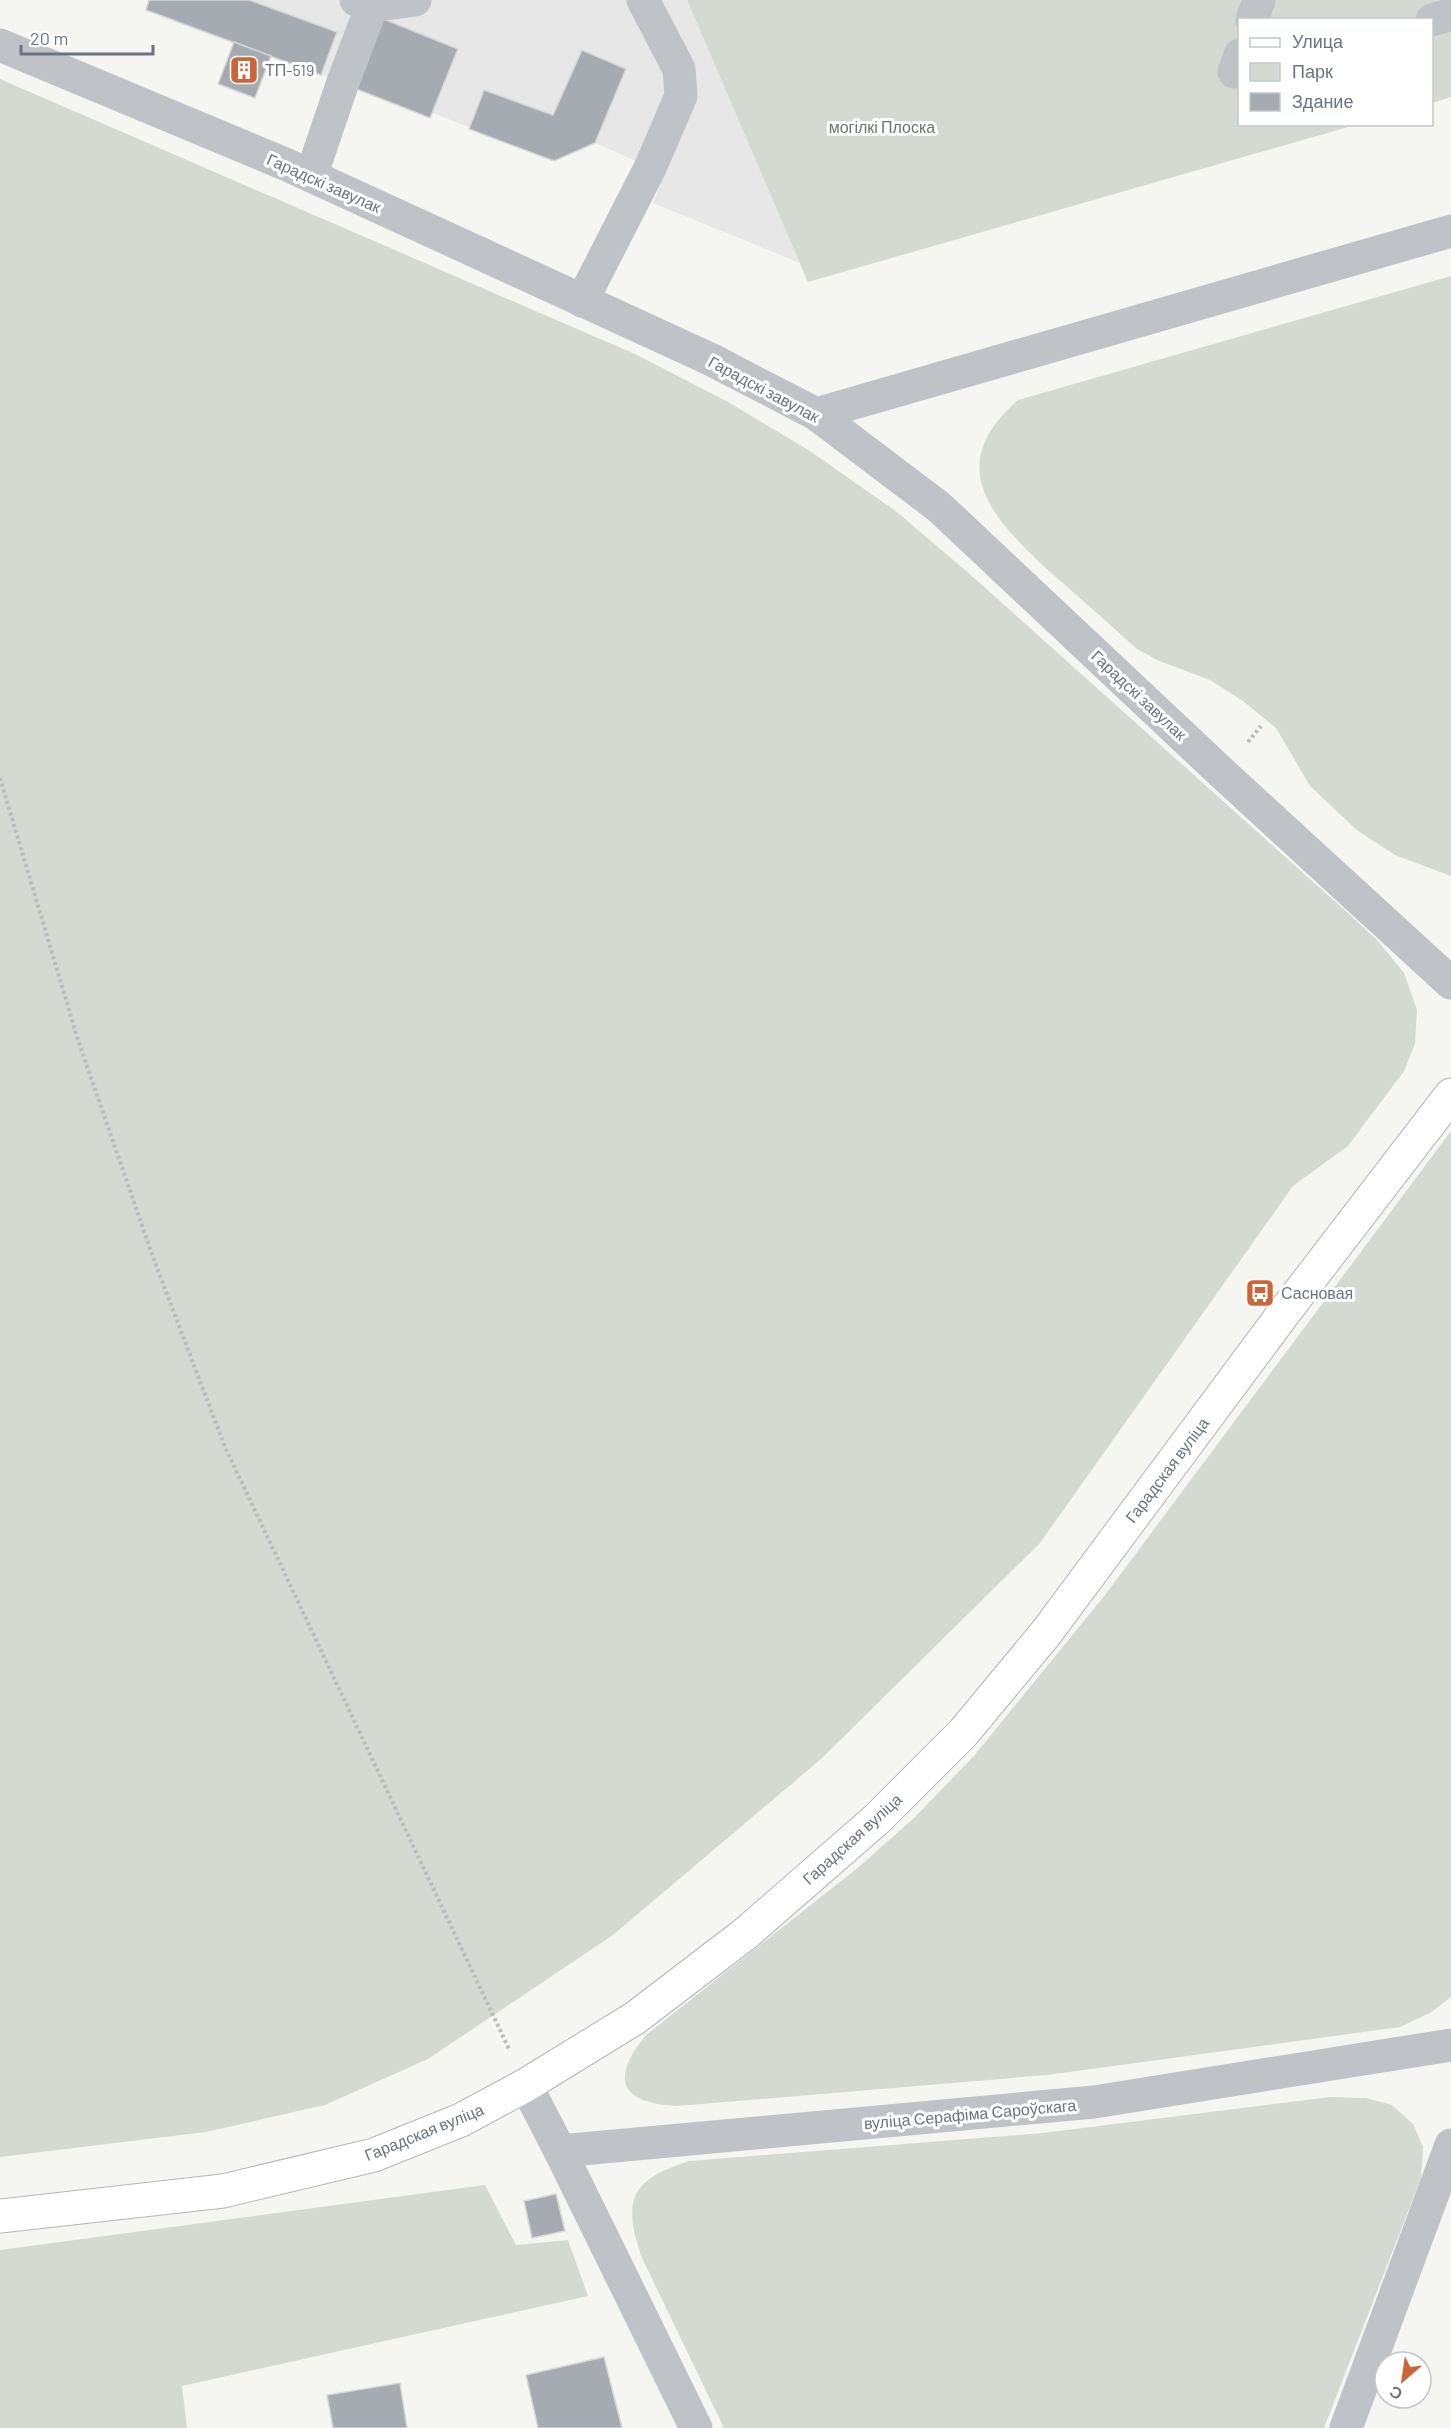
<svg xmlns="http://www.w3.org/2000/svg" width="1451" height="2428" font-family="Barlow,sans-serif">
  <rect width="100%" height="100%" fill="#f5f5f2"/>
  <path fill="#e6e7e6" d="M149,0H687L800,263L653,203L665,174L595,143L554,161L433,113L430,118L343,82L146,10Z"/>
  <g fill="#d4dad2">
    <path d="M687,0H1451V97L1432,103V20H1240V124L1355,125L808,282Z"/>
    <path d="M0,79L637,355L728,402L810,451L897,512L973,577L1349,914L1378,941L1404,973L1417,1010L1415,1044L1404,1071L1348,1146L1293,1186L1040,1543L821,1759L613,1935L428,2059L325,2105L206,2132L0,2157Z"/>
    <path d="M1451,276V876L1395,855L1358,831L1310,786L1276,728L1243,701L1210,680L1157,660L1137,649C1111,626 1085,602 1058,579C1000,526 937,470 1018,400Z"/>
    <path d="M1451,1131V1997L1430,2013L1400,2027L1047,2075L677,2106C618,2103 611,2078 646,2035L860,1866L914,1818L973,1757L1105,1595Z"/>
    <path d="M1330,2097L1366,2098L1392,2105L1413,2124L1423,2147L1421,2178L1324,2428H724L642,2258C622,2200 630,2180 689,2161L1043,2133Z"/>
    <path d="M485,2185L516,2245L568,2240L588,2296L182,2386L187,2428H0V2250Z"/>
  </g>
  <g fill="#a5abb1" stroke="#d7d7d5" stroke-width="1.5">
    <path d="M149,0H249L337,32L321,75L146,10Z"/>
    <path d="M381,18L458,49L430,118L354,88Z"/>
    <path d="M234,42L271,56L255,98L218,84Z"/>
    <path d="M582,50L626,69L595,143L554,161L469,129L484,90L553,115Z"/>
    <path d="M556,2194L565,2231L532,2238L524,2201Z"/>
    <path d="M604,2357L622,2428H538L526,2375Z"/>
    <path d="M400,2383L407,2428H333L327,2395Z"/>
  </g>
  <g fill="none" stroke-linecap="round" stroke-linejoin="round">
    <g stroke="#b3b6ba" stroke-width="35">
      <path id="major" d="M0,2216L223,2191L374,2155L461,2120L526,2085L635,2018L745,1934L877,1819L963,1733L1046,1633L1286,1310L1451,1095"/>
    </g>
    <g stroke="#b9bbbe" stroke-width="4" stroke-dasharray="3 3" stroke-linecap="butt">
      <path d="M1248,742L1261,726"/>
      <path d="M0,778L78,1040L154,1260L225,1447L509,2049"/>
    </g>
    <g stroke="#bfc2c6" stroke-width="33">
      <path d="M372,6L415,0"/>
      <path d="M1252,20L1259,0"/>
      <path d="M1432,20L1451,14"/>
      <path d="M0,45L285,164L710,359L816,414L939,507L1222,773L1451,983"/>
      <path d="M1240,55L1234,72L1240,71"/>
      <path d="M311,176L343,82L372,6L356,0"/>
      <path d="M582,301L650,168L681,96L679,69L643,0"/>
      <path d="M816,414L1451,231"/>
      <path d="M526,2085L560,2151L1094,2102L1451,2045"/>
      <path d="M560,2151L696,2428"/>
      <path d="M1346,2428L1451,2145"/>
    </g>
    <use href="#major" stroke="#fff" stroke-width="33"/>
  </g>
  <defs>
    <g id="building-square" transform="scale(1.5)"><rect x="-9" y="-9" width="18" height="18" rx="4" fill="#cd653b" stroke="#fff"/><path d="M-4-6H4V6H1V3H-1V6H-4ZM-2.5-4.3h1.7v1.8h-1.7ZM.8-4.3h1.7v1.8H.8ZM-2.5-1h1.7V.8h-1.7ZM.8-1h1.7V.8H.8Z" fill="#fff"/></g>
    <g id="bus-square" transform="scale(1.5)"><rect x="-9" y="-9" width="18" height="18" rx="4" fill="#cd653b" stroke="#fff"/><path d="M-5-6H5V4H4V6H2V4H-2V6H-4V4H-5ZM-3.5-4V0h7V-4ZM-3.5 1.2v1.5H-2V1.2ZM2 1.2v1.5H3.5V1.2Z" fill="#fff"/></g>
  </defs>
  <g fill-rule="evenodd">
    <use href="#building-square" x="244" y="70"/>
    <use href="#bus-square" x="1260" y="1293"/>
  </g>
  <g text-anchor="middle" stroke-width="6" stroke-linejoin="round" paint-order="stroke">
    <g font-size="16" fill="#687480" stroke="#fff" text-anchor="start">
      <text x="265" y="76">ТП-519</text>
      <text x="1281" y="1299">Сасновая</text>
    </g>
    <g font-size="16" fill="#697866" stroke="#fff">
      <text x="882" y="133">могілкі Плоска</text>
    </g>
    <g font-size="16" fill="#687480" stroke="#fff">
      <text transform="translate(324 183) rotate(24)" y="6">Гарадскі завулак</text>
      <text transform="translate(764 389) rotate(28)" y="6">Гарадскі завулак</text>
      <text transform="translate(1139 695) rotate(43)" y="6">Гарадскі завулак</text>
      <text transform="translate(1167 1470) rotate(-53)" y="6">Гарадская вуліца</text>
      <text transform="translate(852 1839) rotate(-42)" y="6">Гарадская вуліца</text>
      <text transform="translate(970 2114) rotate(-5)" y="6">вуліца Серафіма Сароўскага</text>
      <text transform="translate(424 2132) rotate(-22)" y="6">Гарадская вуліца</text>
    </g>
  </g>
  <rect x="1238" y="18" width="195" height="108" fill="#ffffff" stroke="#c3c7cc" stroke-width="1.5"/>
  <rect x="1250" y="38" width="30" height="9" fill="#ffffff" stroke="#c3c7cc" stroke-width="1.5"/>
  <text x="1292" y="48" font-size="18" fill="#687480">Улица</text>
  <rect x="1250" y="63" width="30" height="18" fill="#d4dad2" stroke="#c3c7cc" stroke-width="1.5"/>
  <text x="1292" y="78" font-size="18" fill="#687480">Парк</text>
  <rect x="1250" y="93" width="30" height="18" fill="#a5abb1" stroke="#c3c7cc" stroke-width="1.5"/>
  <text x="1292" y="108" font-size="18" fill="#687480">Здание</text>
  <g transform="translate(1403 2380) rotate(209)"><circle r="28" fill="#ffffff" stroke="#c3c7cc" stroke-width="1.5"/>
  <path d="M0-4.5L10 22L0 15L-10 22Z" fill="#cd653b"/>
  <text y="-9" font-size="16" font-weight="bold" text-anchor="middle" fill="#687480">С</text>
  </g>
  <path d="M21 45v9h132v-9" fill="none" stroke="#687480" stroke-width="3"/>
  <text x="30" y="45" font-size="18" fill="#687480" stroke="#ffffff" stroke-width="4.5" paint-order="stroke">20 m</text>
</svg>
